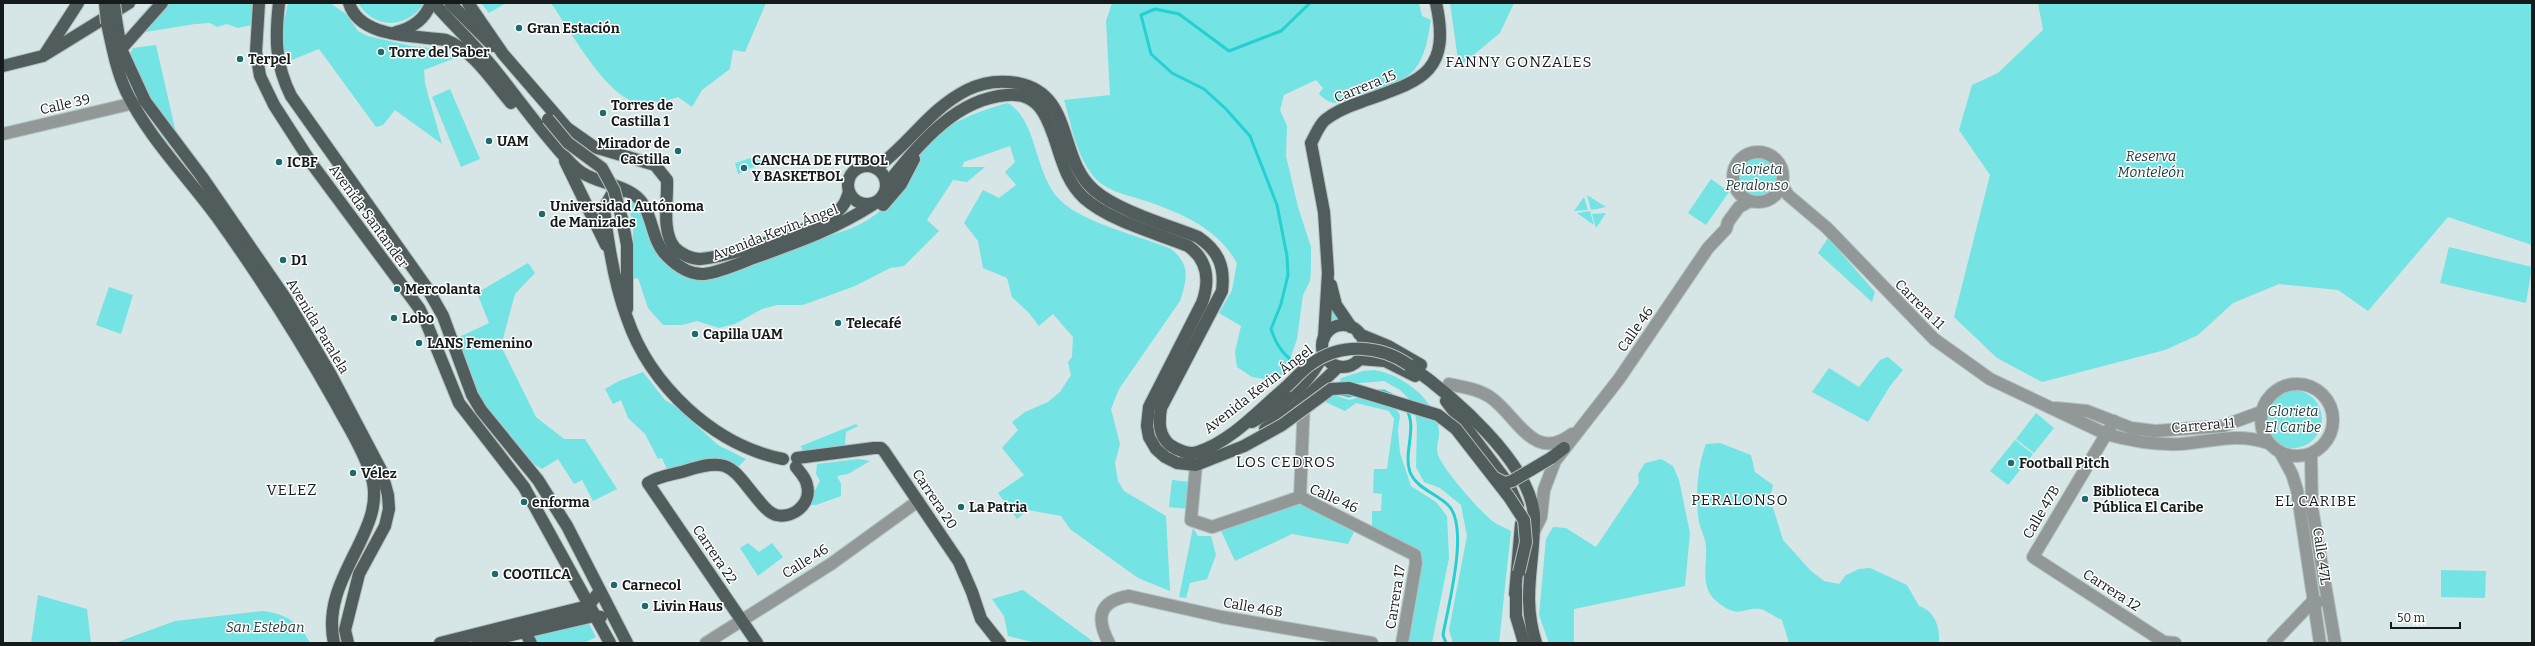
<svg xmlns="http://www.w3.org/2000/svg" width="2535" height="646" font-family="Bitter,serif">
  <rect width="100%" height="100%" fill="#d6e5e5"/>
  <g fill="#73e3e3">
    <path d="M152,3H255L252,25L238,28L227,24L217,27L210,23L195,24L133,34L138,19Z"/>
    <path d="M288,3H330L346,14L358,31L368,36L411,46L430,48L455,58L424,70L425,84L442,144L395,110L383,125L376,127L319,49L282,64L281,36Z"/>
    <path d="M358,3H424C407,29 375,30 358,3Z"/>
    <path d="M481,3H506L489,13Z"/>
    <path d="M551,3H766L745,52L733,50L730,69L702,90L692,107L678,97C666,101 648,105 635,102C604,93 570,30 551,3Z"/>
    <path d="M1112,3H1419L1422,16L1431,20C1428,37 1426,55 1415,69C1405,83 1351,103 1334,103C1328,102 1323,98 1319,94L1323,88L1316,80L1284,95L1280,110L1287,126L1286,156L1298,207L1311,247V268L1310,281L1303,295L1297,339L1286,370L1277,381L1252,377L1237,367L1235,352L1241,326L1219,313L1232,290L1237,263C1217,228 1183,214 1146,201C1128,195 1107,192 1094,177C1076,155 1072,127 1064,100L1110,95L1106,21Z"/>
    <path d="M1450,3H1514L1500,33L1459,67Z"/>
    <path d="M2038,3H2532V245L2448,217L2368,311L2338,290L2279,284L2233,303L2198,335L2165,350L2042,382L1997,358L1954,317L1990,175L1959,130L1972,85L1998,73L2043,30Z"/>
    <path d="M156,45L176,133L148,98L130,54L133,48Z"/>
    <path d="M450,89L480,159L461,167L432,97Z"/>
    <path d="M1008,103C1038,121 1034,175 1060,200C1083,223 1140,236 1171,249C1191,265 1187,279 1180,301L1119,389L1111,409L1120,444L1115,463L1118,481L1124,491L1166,516L1170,591L1138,578L1070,529L1061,516L1028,510L1017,519L998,493L1024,475L1002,448L1018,430L1012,422L1025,412L1048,402L1060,392L1071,375L1068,362L1072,357L1073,337L1053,314L1039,326L1029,313L1012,297L1007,278L983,268L978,241L964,223L983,190L999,198L1016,185L1005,172L1015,162L1010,146L964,162L962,167H985L967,182L953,180L927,220L939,231L904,266L890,268L855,286L803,305H777L762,309L735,324L719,328L697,321L682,325H663L648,308L638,278L633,279V224L626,197C645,199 646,233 652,245C660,262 679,279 699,279C732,280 768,257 799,246C828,234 856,232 881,210C890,201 903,189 909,178C914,168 918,157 923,148C938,126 983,109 1008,103Z"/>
    <circle cx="1757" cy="177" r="22"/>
    <path d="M760,155L763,163L738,174L735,163Z"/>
    <path d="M1711,179L1729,192L1706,225L1688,213Z"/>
    <path d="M1587,195L1606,207L1591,210Z"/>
    <path d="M1584,197L1588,210L1574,211Z"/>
    <path d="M1590,211L1594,225L1577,213Z"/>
    <path d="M1606,213L1596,228L1592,214Z"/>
    <path d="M1828,238L1875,292L1872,302L1818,253Z"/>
    <path d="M2449,247L2532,267L2526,303L2440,283Z"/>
    <path d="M528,263L535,273L515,294L501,346L536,417L564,439H585L617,489L593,501L582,480L574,484L558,459L542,469L527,460L473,389L455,339L489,323L477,293Z"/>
    <path d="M109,287L133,295L121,334L96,325Z"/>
    <path d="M1328,297L1342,323L1328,329Z"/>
    <path d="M1888,357L1903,370L1890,386L1868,422L1812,392L1829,368L1859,387L1880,360Z"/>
    <path d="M1374,370C1402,374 1437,400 1439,431C1440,438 1435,448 1438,455C1444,470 1476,507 1490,519C1495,524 1504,527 1511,531L1499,643H1453L1449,630L1467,536L1461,505L1440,488L1424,482L1416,467L1417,426L1414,404L1400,390L1384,381L1338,385L1341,378L1363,371Z"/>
    <path d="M643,372L665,400L675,406L718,445L746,459L738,467C716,447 691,466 667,469L662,458L658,459L645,434L628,418L621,400L613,404L605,389L619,381Z"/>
    <circle cx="2293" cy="419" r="29"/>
    <path d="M1326,392L1349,400L1364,396L1392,403L1400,415L1398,431L1400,453L1411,486L1436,502L1447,516L1449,558L1432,643H1404L1417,561L1372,530V511H1381L1382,494L1373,493L1374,469H1387L1394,419L1389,411L1356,403L1345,411L1321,400Z"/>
    <path d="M2036,413L2054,428L2034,453L2016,439Z"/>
    <path d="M856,424L858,426L846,432L845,446L803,453L801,446Z"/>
    <path d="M2015,440L2033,454L2008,485L1990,471Z"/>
    <path d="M1720,443L1751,455L1755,472L1773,485L1770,498L1783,540L1810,570L1824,581L1839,584L1846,575L1859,569L1870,568L1907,585L1919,606C1935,611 1940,627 1939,643H1789L1782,620C1775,617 1766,610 1760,609C1742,607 1740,619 1720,604C1699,589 1707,570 1706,548C1706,539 1701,531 1699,522C1695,497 1697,468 1706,444Z"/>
    <path d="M858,459L870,461L848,474L837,476L841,484V496L816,505H807L820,481L816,474L817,464Z"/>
    <path d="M1661,459L1673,466L1679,480L1690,533L1685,586L1574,609V643H1549L1539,615L1546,539L1553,527L1566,528L1596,547L1639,483L1638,474L1645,463Z"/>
    <path d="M1172,480L1191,482L1188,509L1169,507Z"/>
    <path d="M1300,503L1354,532L1348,544L1292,534L1235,561L1221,531L1291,504Z"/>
    <path d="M1193,528L1198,536H1211L1216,555L1207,579L1190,583L1186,598L1179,597Z"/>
    <path d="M748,543L759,552L772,543L783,557L758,576L740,548Z"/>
    <path d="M2441,570L2486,571L2485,598L2441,597Z"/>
    <path d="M1023,590L1095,643H1036L1008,636L1004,616L992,599Z"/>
    <path d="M38,595L87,609L91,643H31Z"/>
    <path d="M263,611C286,614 299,622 310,643H115L175,621Z"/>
    <path d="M587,620L596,637L584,643H537L532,634Z"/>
  </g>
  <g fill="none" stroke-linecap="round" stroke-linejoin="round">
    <g stroke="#24d0d1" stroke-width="3">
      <path d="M1301,368C1286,357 1277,348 1271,329L1281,304L1288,275L1287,256L1277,205L1250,136L1226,109L1204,89L1172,73L1151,54L1141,15L1155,9L1179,14L1229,51L1281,31L1310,3"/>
      <path d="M1377,391H1384L1398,398"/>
      <path d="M1338,393L1349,396L1356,394"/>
      <path d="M1406,409C1418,426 1403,453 1410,472C1417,489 1436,493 1448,505C1470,526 1448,606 1443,635L1446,643"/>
    </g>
    <g stroke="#b3c1c1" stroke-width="14">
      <g id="minor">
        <path d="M3,134L134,103"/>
        <circle cx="1758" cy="177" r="25"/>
        <path d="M1782,185L1788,195L1827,228L1934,339L1990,379L2106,434C2131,441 2154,445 2180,444C2211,442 2237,432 2268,443"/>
        <circle cx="2297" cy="420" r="36"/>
        <path d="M1449,384C1463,387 1478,389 1490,397C1517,415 1533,464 1572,434"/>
        <path d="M2056,408L2087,411L2131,428L2155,431L2223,426L2261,412"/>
        <path d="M2114,421L2033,557L2164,642L2175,643"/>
        <path d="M2280,452L2292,474L2297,490L2320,643"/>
        <path d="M2311,454L2312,508L2335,643"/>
        <path d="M1196,465L1191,520L1212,527L1300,497L1415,555L1416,563L1402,643"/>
        <path d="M1300,497L1304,401"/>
        <path d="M1534,531L1541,517L1544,490L1555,461L1619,379L1708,248L1726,229L1728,222L1739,207L1750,201"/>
        <path d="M706,643L831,564L918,501"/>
        <path d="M1109,643C1096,619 1098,601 1129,596L1222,617L1372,643"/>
        <path d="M2273,643L2312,602H2318"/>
      </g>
    </g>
    <g stroke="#b3c1c1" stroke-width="14">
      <g id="major">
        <path d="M259,3L256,52L260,76L274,105L312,164L419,308L426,322L459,403L524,487L610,643"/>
        <path d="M279,3C275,38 275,64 291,96L427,288L443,316L472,395L481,410L538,480L567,526L627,643"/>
        <path d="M349,3C360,39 415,35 446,40C474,51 492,81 511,103"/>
        <path d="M434,3C454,26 476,46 495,70C516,96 535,123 557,148C564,156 572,166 581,172C597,183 617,183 633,194C654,207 649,239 667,256C676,265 690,275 704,274C720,272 738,264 753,258C798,242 833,230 874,204"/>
        <path d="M450,3L493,46"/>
        <path d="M468,3L503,54L567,128L594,147L655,165L667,180C668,200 661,232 675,248C681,254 691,259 700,259C726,257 818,229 837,212C844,206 846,201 849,192"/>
        <path d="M116,19L121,49L145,101L202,177L286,299L331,375L381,470L388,495L389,509L385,526L359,574L345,630L348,643"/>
        <path d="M107,23C112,46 116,69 126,91C148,137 187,176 217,217C260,277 299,338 335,402C347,425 362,447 370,472C392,529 319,575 334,643"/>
        <path d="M396,32C413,28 425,19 431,3"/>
        <path d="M121,49L162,3"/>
        <path d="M45,54L78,3"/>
        <path d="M3,66L43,56L129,3"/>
        <path d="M565,161L606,245"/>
        <circle cx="867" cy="185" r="19"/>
        <path d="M876,168C910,144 928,110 967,90C983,82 1000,80 1017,83C1075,94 1057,158 1094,190C1118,211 1168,225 1198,237C1219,251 1225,267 1222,291L1161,408C1159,421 1158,435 1170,445C1177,450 1189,455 1198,452C1232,441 1260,409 1286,387"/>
        <path d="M887,184C918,146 954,99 1007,95C1022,94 1034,98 1043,112C1060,140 1059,175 1084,198C1110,221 1156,233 1188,246C1208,260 1210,281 1202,303L1149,407L1147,426L1149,437L1156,449L1165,457L1177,463L1196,465L1244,446"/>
        <path d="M625,191L612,194L604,208C608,244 614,283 627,318C650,385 713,445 783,459"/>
        <path d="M883,205L901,184L914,159"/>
        <path d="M622,219L627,245V309"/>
        <path d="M1331,285L1336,305L1351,327"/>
        <circle cx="1343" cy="346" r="21"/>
        <path d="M1359,334L1388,346L1421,365"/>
        <path d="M1324,338L1328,273L1324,212L1311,143C1315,136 1319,125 1325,120C1335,112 1349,106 1361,102C1419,81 1452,75 1436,3"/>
        <path d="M1360,359L1385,361L1415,376"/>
        <path d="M1409,365C1450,394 1532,463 1534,517C1535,563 1521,596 1536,643"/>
        <path d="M1446,401L1508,483L1518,506"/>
        <path d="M1252,422C1282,406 1308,385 1323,355"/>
        <path d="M1265,429L1295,408L1338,367"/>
        <path d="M797,458L874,448H881L884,451L959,562L972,592L981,619L1000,643"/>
        <path d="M1551,458L1564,448"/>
        <path d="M1516,588V616L1524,643"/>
        <path d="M1515,594L1521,524"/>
        <path d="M528,624L525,632L531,643"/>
        <path d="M440,643L588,606L600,591"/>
        <path d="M477,643L594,616L601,617"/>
        <path d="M757,643L648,483C660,475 672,475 685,471C732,456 731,468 760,502C764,507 769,513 776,515C794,519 812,503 807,485C806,478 800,472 796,467"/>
      </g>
    </g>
    <use href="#minor" stroke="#929898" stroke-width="12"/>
    <use href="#major" stroke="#515c5c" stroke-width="12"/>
    <g stroke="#b3c1c1" stroke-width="14" stroke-linecap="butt">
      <g id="major-bridge">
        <path d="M105,3L107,23"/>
        <path d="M114,3L116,19"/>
        <path d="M548,119L568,143L602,168L614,190L622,219"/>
        <path d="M1286,387C1295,379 1302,370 1311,364C1341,342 1380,345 1409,365"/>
        <path d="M1244,446L1282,425L1331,389L1349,388L1438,415L1456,429L1509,497L1524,520L1526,542L1519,572"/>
        <path d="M1495,478L1505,483L1512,481L1551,458"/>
      </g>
    </g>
    <use href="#major-bridge" stroke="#515c5c" stroke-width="12"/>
  </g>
  <g fill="#1f6b6b" stroke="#fff" stroke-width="1.5">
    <circle cx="519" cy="28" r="4"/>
    <circle cx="381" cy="52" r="4"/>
    <circle cx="240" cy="59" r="4"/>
    <circle cx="603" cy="113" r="4"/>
    <circle cx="489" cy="141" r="4"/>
    <circle cx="678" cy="151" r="4"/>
    <circle cx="279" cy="162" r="4"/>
    <circle cx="744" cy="168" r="4"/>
    <circle cx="542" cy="214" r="4"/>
    <circle cx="283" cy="260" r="4"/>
    <circle cx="397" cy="289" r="4"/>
    <circle cx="394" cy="318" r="4"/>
    <circle cx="838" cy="323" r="4"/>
    <circle cx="695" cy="334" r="4"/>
    <circle cx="419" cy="343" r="4"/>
    <circle cx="2011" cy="463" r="4"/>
    <circle cx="353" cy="473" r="4"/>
    <circle cx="2085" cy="499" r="4"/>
    <circle cx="524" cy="502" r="4"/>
    <circle cx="961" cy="507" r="4"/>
    <circle cx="495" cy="574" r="4"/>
    <circle cx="614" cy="585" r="4"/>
    <circle cx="645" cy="606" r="4"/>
  </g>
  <g text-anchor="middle" stroke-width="3" stroke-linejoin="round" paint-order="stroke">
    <g font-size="14" font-weight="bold" fill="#151b1b" stroke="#fff" text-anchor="start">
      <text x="527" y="33">Gran Estación</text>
      <text x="389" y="57">Torre del Saber</text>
      <text x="248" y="64">Terpel</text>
      <text x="611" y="110">Torres de<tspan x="611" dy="16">Castilla 1</tspan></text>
      <text x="497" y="146">UAM</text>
      <text x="670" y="148" text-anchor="end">Mirador de<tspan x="670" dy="16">Castilla</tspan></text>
      <text x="752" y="165">CANCHA DE FUTBOL<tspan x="752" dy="16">Y BASKETBOL</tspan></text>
      <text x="287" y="167">ICBF</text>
      <text x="550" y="211">Universidad Autónoma<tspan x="550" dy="16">de Manizales</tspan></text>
      <text x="291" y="265">D1</text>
      <text x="405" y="294">Mercolanta</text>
      <text x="402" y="323">Lobo</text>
      <text x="846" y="328">Telecafé</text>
      <text x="703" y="339">Capilla UAM</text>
      <text x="427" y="348">LANS Femenino</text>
      <text x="2019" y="468">Football Pitch</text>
      <text x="361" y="478">Vélez</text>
      <text x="2093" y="496">Biblioteca<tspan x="2093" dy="16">Pública El Caribe</tspan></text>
      <text x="532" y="507">enforma</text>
      <text x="969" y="512">La Patria</text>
      <text x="503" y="579">COOTILCA</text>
      <text x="622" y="590">Carnecol</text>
      <text x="653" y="611">Livin Haus</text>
    </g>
    <g font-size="14" fill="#151b1b" stroke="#fff">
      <text transform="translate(1365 86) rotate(-22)" y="5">Carrera 15</text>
      <text transform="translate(65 104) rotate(-13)" y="5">Calle 39</text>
      <text transform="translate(369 216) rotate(54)" y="5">Avenida Santander</text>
      <text transform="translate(775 232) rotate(-21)" y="5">Avenida Kevin Ángel</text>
      <text transform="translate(1920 304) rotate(45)" y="5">Carrera 11</text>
      <text transform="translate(318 326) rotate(59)" y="5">Avenida Paralela</text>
      <text transform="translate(1635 329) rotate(-55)" y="5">Calle 46</text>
      <text transform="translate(1258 389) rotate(-38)" y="5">Avenida Kevin Ángel</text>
      <text transform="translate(2203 425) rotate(-5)" y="5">Carrera 11</text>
      <text transform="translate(1334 498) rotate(24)" y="5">Calle 46</text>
      <text transform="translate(935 499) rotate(56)" y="5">Carrera 20</text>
      <text transform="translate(2041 512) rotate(-60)" y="5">Calle 47B</text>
      <text transform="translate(715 554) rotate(56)" y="5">Carrera 22</text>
      <text transform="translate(2322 556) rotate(82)" y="5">Calle 47L</text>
      <text transform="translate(805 561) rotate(-32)" y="5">Calle 46</text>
      <text transform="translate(2112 590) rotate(33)" y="5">Carrera 12</text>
      <text transform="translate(1395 597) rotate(-81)" y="5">Carrera 17</text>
      <text transform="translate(1253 607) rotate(10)" y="5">Calle 46B</text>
    </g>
    <g font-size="14" font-style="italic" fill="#213a3a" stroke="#fff">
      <text x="2151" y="161">Reserva<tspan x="2151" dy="16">Monteleón</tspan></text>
      <text x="1757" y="174">Glorieta<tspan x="1757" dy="16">Peralonso</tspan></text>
      <text x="2293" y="416">Glorieta<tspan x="2293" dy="16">El Caribe</tspan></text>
      <text x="265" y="632">San Esteban</text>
    </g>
    <g font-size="15" letter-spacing="1" fill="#151b1b" stroke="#fff">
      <text x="1519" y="67">FANNY GONZALES</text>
      <text x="1286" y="467">LOS CEDROS</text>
      <text x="292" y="495">VELEZ</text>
      <text x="1740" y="505">PERALONSO</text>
      <text x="2316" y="506">EL CARIBE</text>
    </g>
  </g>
  <rect width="2535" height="646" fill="none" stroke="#151b1b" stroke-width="8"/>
  <path d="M2391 622v6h69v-6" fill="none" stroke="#151b1b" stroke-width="2"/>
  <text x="2397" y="622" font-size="12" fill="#151b1b" stroke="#ffffff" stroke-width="3" paint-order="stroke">50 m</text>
</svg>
